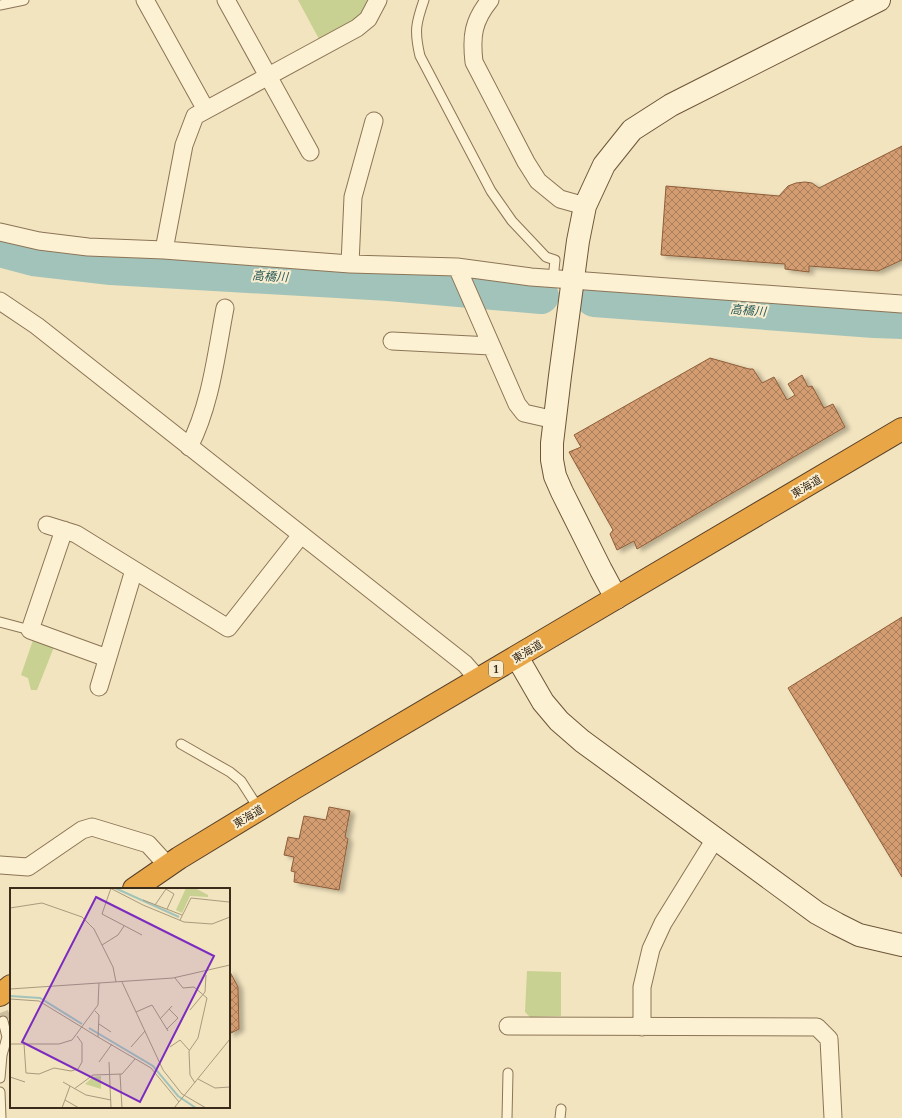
<svg xmlns="http://www.w3.org/2000/svg" width="902" height="1118" font-family="'Noto Serif','Noto Sans JP',serif">
	<style>
		.green { fill: #c8d192 }
		.lines { fill: none; stroke-linecap: round; stroke-linejoin: round }
		.river { stroke: #a2c3ba; stroke-width: 36 }
		.building { fill: url(#building-cross-hatch); stroke: #8d5d39; filter: url(#shadow) }
		.street-tunnel { stroke: #cdbf9e; stroke-width: 17; stroke-dasharray: 17 8; stroke-linecap: butt }
		.lane-casing { stroke: #8c7456; stroke-width: 11 }
		.street-casing { stroke: #8c7456; stroke-width: 19 }
		.secondary-casing { stroke: #6e5539; stroke-width: 24 }
		.highway-casing { stroke: #59412a; stroke-width: 24 }
		.lane { stroke: #fcf1d3; stroke-width: 9 }
		.street { stroke: #fcf1d3; stroke-width: 17 }
		.secondary { stroke: #fcf1d3; stroke-width: 22 }
		.highway { stroke: #e9a647; stroke-width: 22 }
		.labels { text-anchor: middle; dominant-baseline: central; stroke-width: 4; stroke-linejoin: round; paint-order: stroke }
		.shield { fill: #f8edcf; stroke: #736551; stroke-width: 1 }
		.shield-label { font-size: 10px; font-weight: bold; fill: #3a2b1b }
		.street-label { font-size: 11px; fill: #3a2b1b; stroke: #f8edcf }
		.water-label { font-size: 12px; font-style: italic; fill: #295b59; stroke: #f8edcf }
		.inset-river { fill: none; stroke: #a2c3ba; stroke-width: 2 }
		.inset-road { fill: none; stroke: #a89a7d; stroke-width: 1 }
		.view { fill: #7b2cbf; fill-opacity: 0.15; stroke: #7b2cbf; stroke-width: 2 }
		.inset-edge { fill: none; stroke: #3a2b1b; stroke-width: 2 }
	</style>
	<defs>
		<pattern id="building-cross-hatch" width="8" height="8" patternUnits="userSpaceOnUse"><rect width="8" height="8" fill="#d39c71"/><path d="M0 0l8 8M0 8l8-8" fill="none" stroke="#ac7f5c"/></pattern>
		<filter id="shadow"><feDropShadow dx="4.5" dy="2.5" stdDeviation="2" flood-color="#0004"/></filter>
	</defs>
	<rect width="100%" height="100%" fill="#f2e4bf"/>
	<path class="green" d="M298,0H367L363,11L354,20L319,39Z
		M33,640L54,647L37,690H31L28,678L21,675Z
		M527,971L561,972V1016L530,1017L525,1012Z"/>
	<g class="lines">
		<path class="river" d="M0,249L33,258L111,267L389,283L541,296
			M594,299L874,320L902,321"/>
	</g>
	<path class="building" d="M902,146V260L878,271L809,266V272L785,269V264L661,255L666,186L779,196L788,186L796,183L805,182L812,183L819,188Z
		M710,358L749,369H753L762,383L774,377L787,400L795,395L788,384L802,375L808,387L812,386L824,408L833,404L845,427L637,549L634,541L617,550L610,534L613,530L569,452L581,447L574,435Z
		M902,617V877L788,688Z
		M329,807L350,811L345,837L348,839L339,890L294,882L295,872L291,871L294,857L284,855L288,837L299,839L304,816L326,820Z
		M229,970L238,987L239,1029L229,1034Z"/>
	<g class="lines">
		<path class="street-tunnel" d="M0,1013L3,1021"/>
		<g class="lane-casing">
			<path id="lane" d="M424,0C416,23 414,31 420,56L491,191L512,221L546,257L555,260L553,279
				M0,5L24,0
				M0,622L30,630
				M181,744L230,772L241,781L259,809
				M0,1078L2,1055L7,1037L3,1021
				M0,1092L1,1118
				M507,1118L508,1073
				M560,1118L561,1109"/>
		</g>
		<g class="street-casing">
			<path id="street" d="M145,0L206,110
				M226,0L310,152
				M490,0C473,21 471,36 474,62L526,162L538,181L560,199L585,206
				M0,232L39,241L88,247L164,250L350,264L457,267L517,404L524,413L555,420
				M164,250L184,145L195,116L357,28L368,19L378,0
				M350,264L353,197L374,121
				M457,267L531,277L902,304
				M0,301L37,326L465,664L479,680
				M392,341L491,346
				M189,447C211,404 216,355 225,308
				M47,525L76,534L228,628L301,535
				M64,530L30,630L107,658
				M99,687L134,570
				M0,865L28,867L82,830L92,827L148,844L168,866
				M508,1026L817,1027L829,1039L833,1118
				M642,1027V987L651,949L663,923L715,839"/>
		</g>
		<g class="secondary-casing">
			<path id="secondary" d="M616,598L601,570L562,492L555,476L552,460V443L560,376L578,241L585,206L604,165L632,130L671,105L879,0
				M517,657L543,702L559,721L582,741L817,913L837,924L859,935L902,945"/>
		</g>
		<g class="highway-casing">
			<path id="highway" d="M134,889L179,858L294,788L902,429
				M0,995L11,986"/>
		</g>
		<use href="#lane" class="lane"/>
		<use href="#street" class="street"/>
		<use href="#secondary" class="secondary"/>
		<use href="#highway" class="highway"/>
	</g>
	<g class="labels">
		<rect class="shield" x="489" y="661" width="14" height="16" rx="3"/>
		<g class="shield-label">
			<text x="496" y="669">1</text>
		</g>
		<g class="street-label">
			<text transform="translate(806 486) rotate(-31)">東海道</text>
			<text transform="translate(527 651) rotate(-31)">東海道</text>
			<text transform="translate(248 816) rotate(-31)">東海道</text>
		</g>
		<g class="water-label">
			<text transform="translate(270 276) rotate(3)">高橋川</text>
			<text transform="translate(748 310) rotate(4)">高橋川</text>
		</g>
	</g>
	<g transform="translate(10 888)">
		<rect width="220" height="220" fill="#f2e4bf"/>
		<path d="M176,0H185L198,7V9L180,8L172,25L166,22ZM91,188V201L75,196L83,189Z" fill="#c8d192"/>
		<path class="inset-river" d="M105,0L169,29M0,108L30,110L72,136M79,140L143,178L168,208L186,220"/>
		<path class="inset-road" d="M100,0L133,17L174,34L202,36L220,29M101,0L92,26L132,47M133,12L172,27M145,17L156,1L164,6L157,21M0,20L32,15L72,29L84,41L103,79L106,94M170,32L181,10L219,14M92,57L108,47L114,38M165,90L173,100L184,99L197,110L188,150L179,163L180,187L185,195M112,94L153,182L172,206L196,220M0,101L163,90L220,77M0,111L29,113L88,149M180,122L195,104L196,87M85,123L89,127L88,149L141,180L169,214M126,124L142,117L158,143M150,131L162,118M89,136L101,144M157,141L168,130L159,121M0,156H49L62,152L88,117L89,95M14,156L16,185L29,186L44,180L61,183L68,181L72,174V155L67,148M121,159L135,143M160,159L170,152L179,162M89,174L102,156M99,174L101,220M110,186L112,220M0,189L15,194M188,191L205,200L220,199M53,194L76,207L101,212M64,201L83,187L112,186L125,171M55,212L69,220M52,220L60,198M164,220L220,151"/>
		<path class="view" d="M86,9L204,68L130,214L12,154Z"/>
		<rect width="220" height="220" class="inset-edge"/>
	</g>
</svg>
